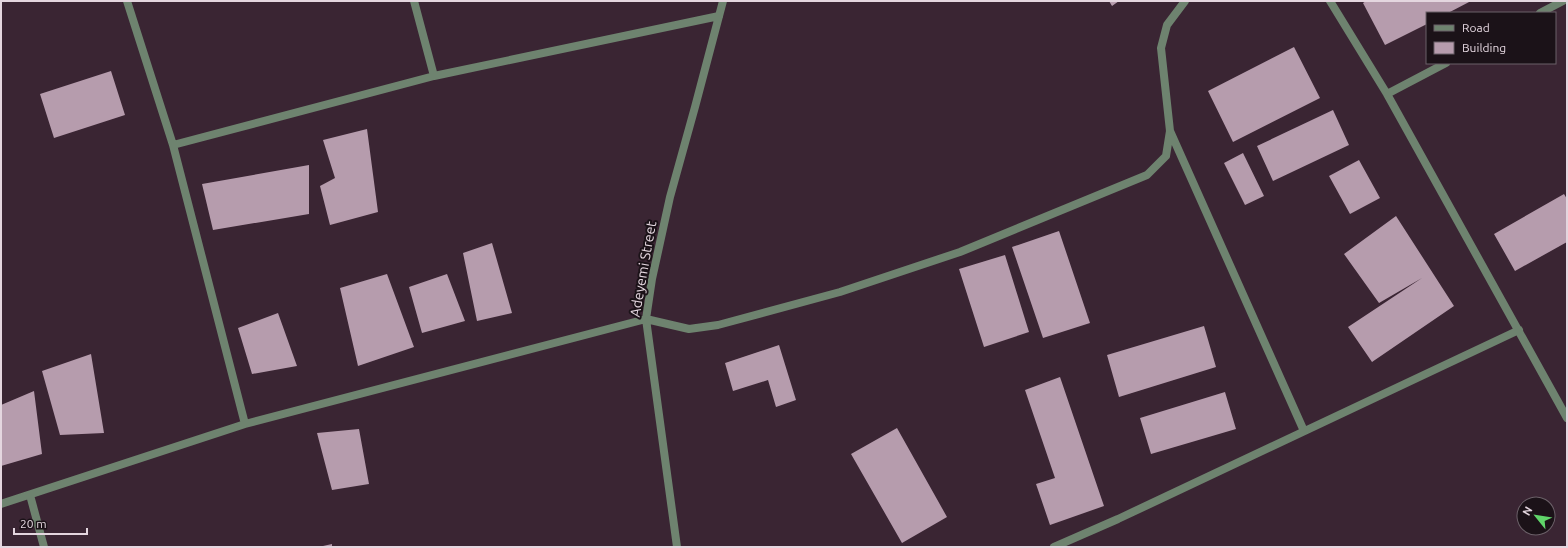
<svg xmlns="http://www.w3.org/2000/svg" width="1568" height="548" font-family="Ubuntu,sans-serif">
	<style>
		.building { fill: #b69cad }
		.lines { fill: none; stroke-linecap: round; stroke-linejoin: round }
		.street { stroke: #6e836f; stroke-width: 8 }
		.labels { text-anchor: middle; dominant-baseline: central; stroke-width: 4; stroke-linejoin: round; paint-order: stroke }
		.street-label { font-size: 14px; fill: #e4d6df; stroke: #1b1218 }
	</style>
	<rect width="100%" height="100%" fill="#3a2533"/>
	<path class="building" d="M1109,1H1119L1112,6Z
		M1366,1H1471L1448,13H1427V24L1385,45L1363,3Z
		M1294,47L1320,98L1233,142L1208,91Z
		M111,71L125,115L54,138L40,94Z
		M1333,110L1349,145L1273,181L1257,146Z
		M367,129L378,212L330,225L320,186L335,178L323,140Z
		M1243,153L1264,196L1245,205L1224,163Z
		M1359,160L1380,198L1350,214L1329,176Z
		M309,165V214L213,230L202,184Z
		M1564,194L1567,199V242L1515,271L1494,234Z
		M1396,216L1454,306L1372,362L1348,327L1422,278L1379,303L1344,254Z
		M1059,231L1090,323L1043,338L1012,247Z
		M492,243L512,313L477,321L463,253Z
		M1005,255L1029,332L984,347L959,269Z
		M387,274L414,347L358,366L340,288Z
		M447,274L465,321L422,333L409,287Z
		M278,313L297,366L252,374L238,328Z
		M1204,326L1216,367L1119,397L1107,355Z
		M779,345L796,400L776,407L768,380L733,391L725,363Z
		M91,354L104,433L60,435L42,371Z
		M1060,377L1104,506L1050,525L1036,484L1055,478L1025,390Z
		M34,391L42,454L1,466V405Z
		M1225,392L1236,429L1151,454L1140,418Z
		M897,428L947,517L902,543L851,454Z
		M359,429L369,484L332,490L317,433Z
		M332,544V547H323V546Z"/>
	<g class="lines">
		<path class="street" d="M127,1L173,145L245,424
			M414,1L434,76
			M1330,1L1387,94L1567,418
			M1540,13L1563,1
			M1387,94L1446,63
			M1170,131L1304,431
			M173,145L434,76L719,16
			M30,495L44,547
			M1,504L245,424L646,319L689,329L718,325L840,292L960,252L1147,175L1166,156L1170,131L1161,48L1167,25L1185,1
			M677,547L646,319L652,279L670,197L695,107L723,1
			M1054,547L1118,519L1519,330"/>
	</g>
	<g class="labels">
		<g class="street-label">
			<text transform="translate(643 269) rotate(-80)">Adeyemi Street</text>
		</g>
	</g>
	<rect width="1568" height="548" fill="none" stroke="#e4d6df" stroke-width="4"/>
	<rect x="1426" y="12" width="130" height="52" fill="#1b1218" stroke="#6b6068"/>
	<rect x="1434" y="25" width="20" height="6" fill="#6e836f" stroke="#6b6068"/>
	<text x="1462" y="32" font-size="12" fill="#e4d6df">Road</text>
	<rect x="1434" y="42" width="20" height="12" fill="#b69cad" stroke="#6b6068"/>
	<text x="1462" y="52" font-size="12" fill="#e4d6df">Building</text>
	<g transform="translate(1536 516) rotate(300)"><circle r="19" fill="#1b1218" stroke="#6b6068"/>
	<path d="M0-3L7 15L0 10L-7 15Z" fill="#60d56a"/>
	<text y="-6" font-size="11" font-weight="bold" text-anchor="middle" fill="#e4d6df">N</text>
	</g>
	<path d="M14 528v6h73v-6" fill="none" stroke="#e4d6df" stroke-width="2"/>
	<text x="20" y="528" font-size="12" fill="#e4d6df" stroke="#1b1218" stroke-width="3" paint-order="stroke">20 m</text>
</svg>
